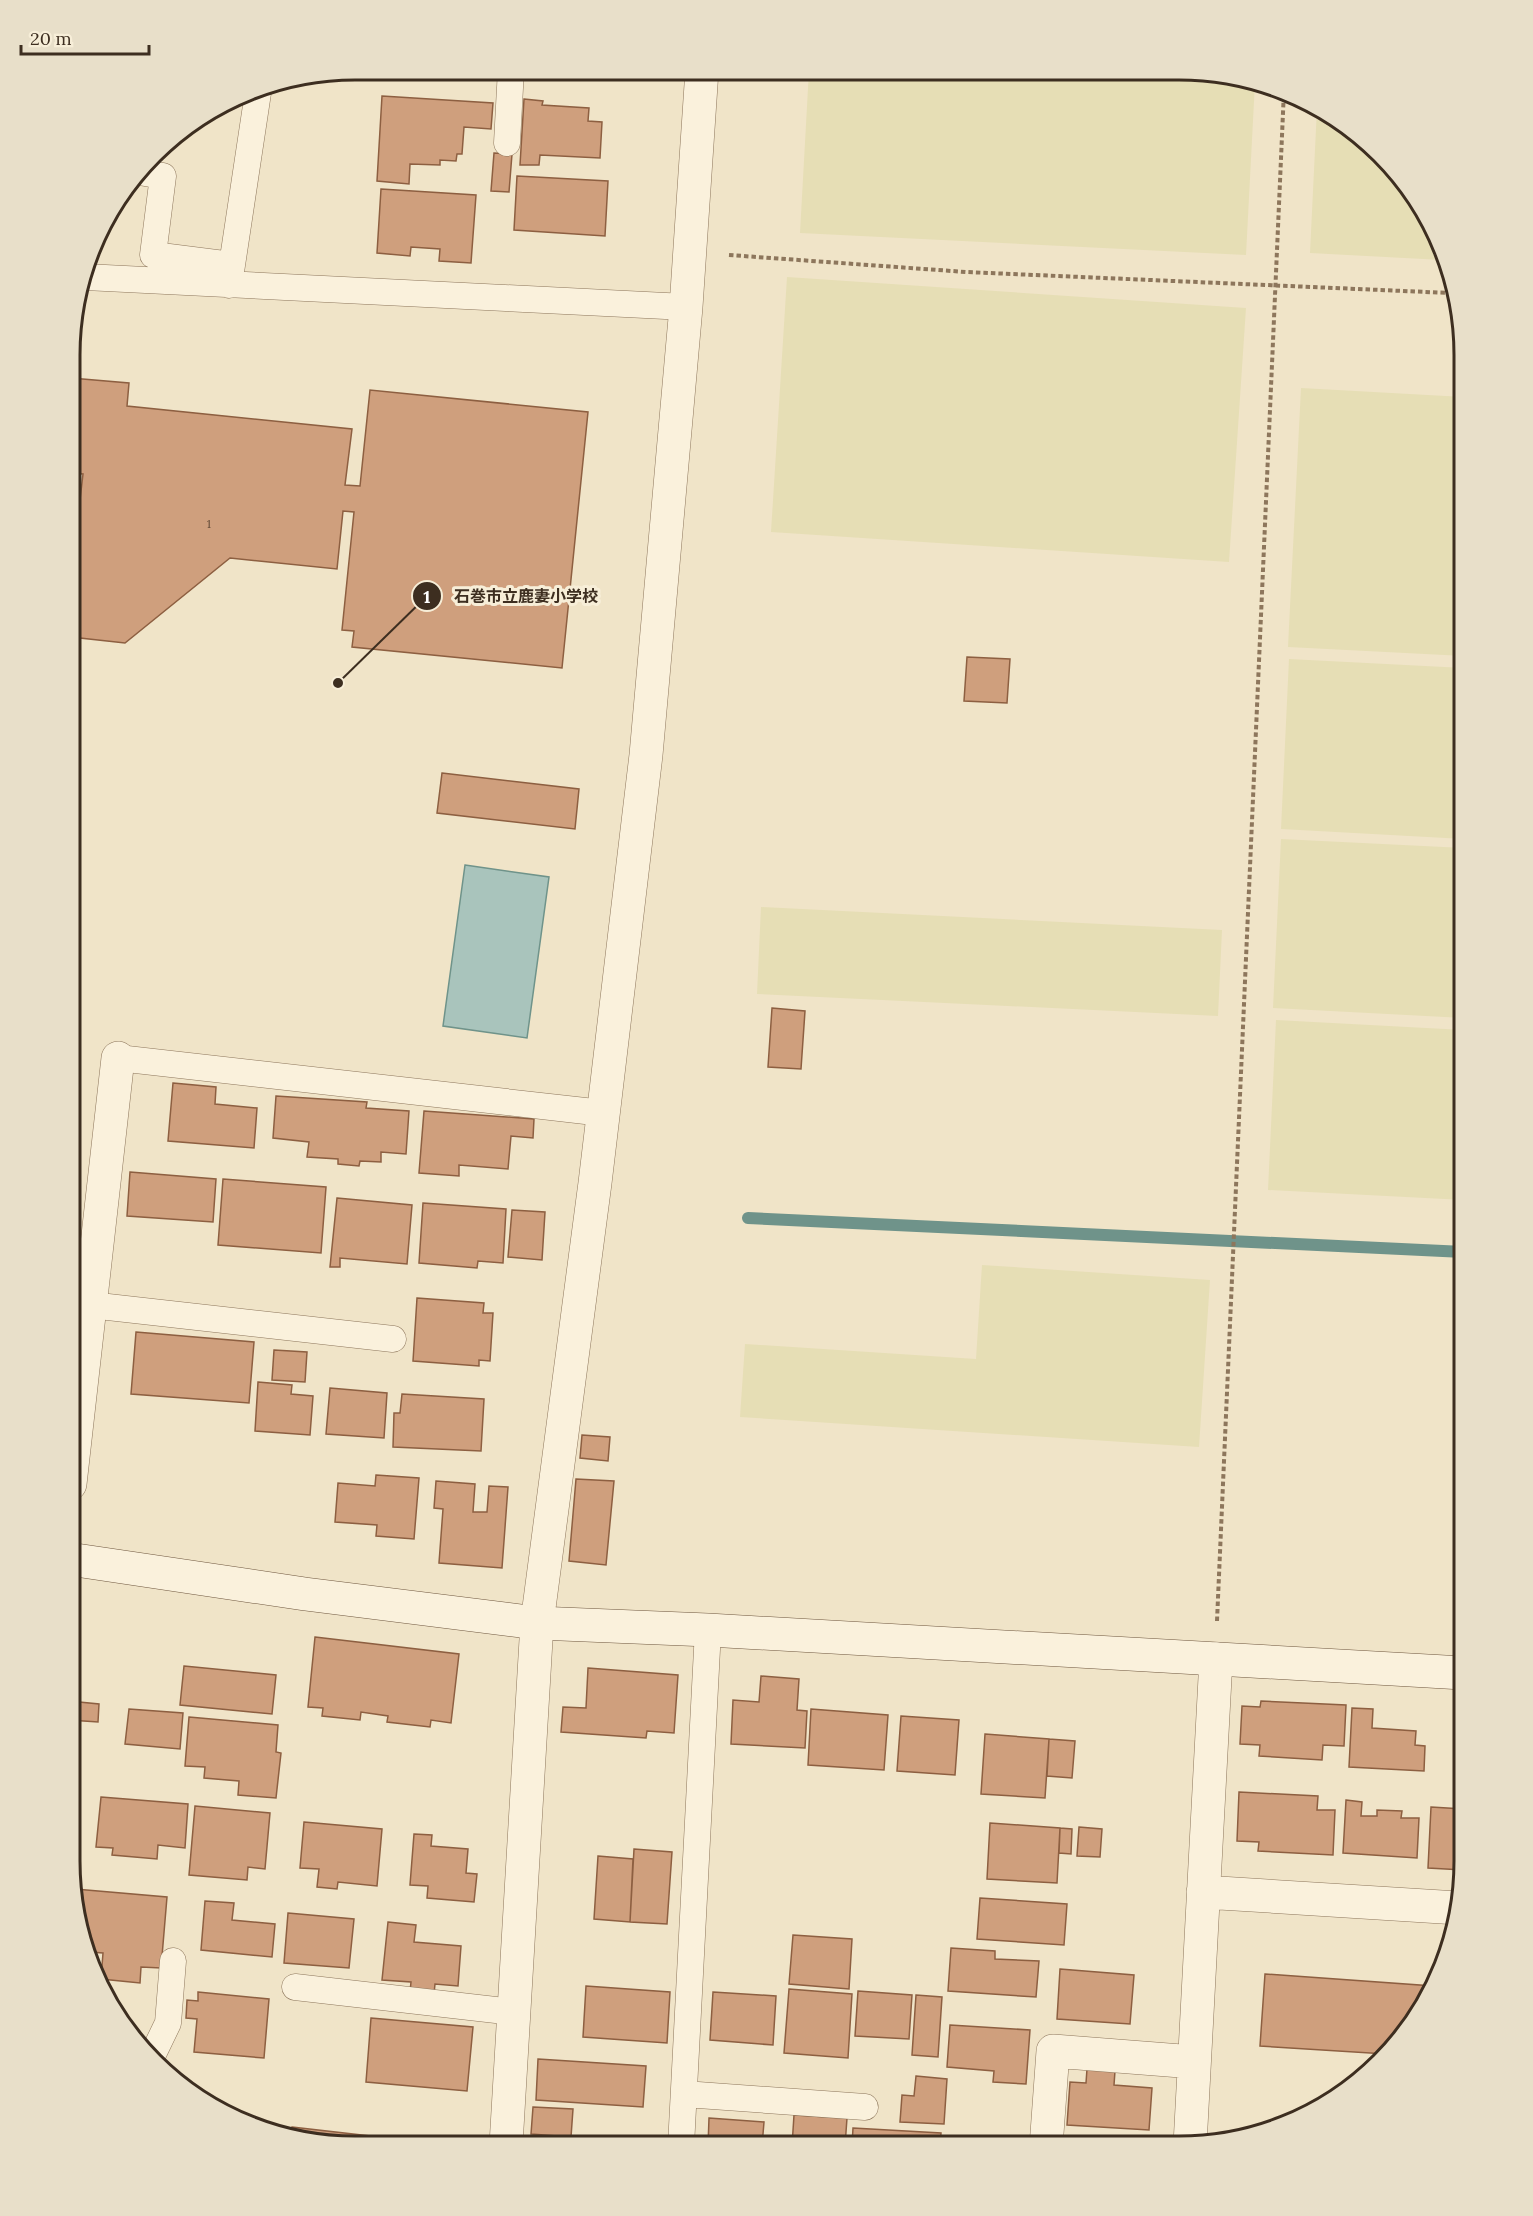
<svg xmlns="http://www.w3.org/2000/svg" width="1533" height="2216" font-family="Lora,'Noto Sans JP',serif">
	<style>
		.farmland { fill: #e6deb5 }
		.water { fill: #a9c4bc; stroke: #6f938a; stroke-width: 1.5 }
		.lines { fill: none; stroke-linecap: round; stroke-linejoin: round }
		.stream { stroke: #6f938a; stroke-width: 12 }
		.building { fill: #cf9f7d; stroke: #8d5f41; stroke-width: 1.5 }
		.lane-casing { stroke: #8d765c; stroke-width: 27 }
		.street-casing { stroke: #8d765c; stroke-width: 34 }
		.secondary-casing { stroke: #6f573f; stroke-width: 34 }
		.path { stroke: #8d765c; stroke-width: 4; stroke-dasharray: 4.5 3; stroke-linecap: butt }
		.lane { stroke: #faf1dc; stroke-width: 26 }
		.street { stroke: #faf1dc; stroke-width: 33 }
		.secondary { stroke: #faf1dc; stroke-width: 33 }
		.labels { text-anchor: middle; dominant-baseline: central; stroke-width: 6; stroke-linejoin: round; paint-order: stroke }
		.number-label { font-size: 12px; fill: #624a37 }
		.rim { fill: none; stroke: #3d2e20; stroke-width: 3 }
		.leader { fill: none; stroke: #3d2e20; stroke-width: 2 }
		.callout-dot { fill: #3d2e20; stroke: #f7eed8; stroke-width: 2 }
		.mark-label { font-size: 18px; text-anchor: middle; font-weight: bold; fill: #fff }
		.callout-label { font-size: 16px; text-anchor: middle; font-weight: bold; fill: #3d2e20; stroke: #f7eed8; stroke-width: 6; stroke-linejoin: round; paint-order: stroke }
	</style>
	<rect width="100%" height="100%" fill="#f0e4c8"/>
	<path class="farmland" d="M809,70L1216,71L1255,82L1246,255L800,233Z
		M1317,108L1352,128L1435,228L1442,260L1310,253Z
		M787,277L1246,308L1229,562L771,532Z
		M1301,388L1464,397V656L1288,647Z
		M1289,659L1464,668V839L1281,829Z
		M1281,839L1464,848V1018L1273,1008Z
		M761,907L1222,930L1218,1016L757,994Z
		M1276,1020L1464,1030V1200L1268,1190Z
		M982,1265L1210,1280L1199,1447L740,1417L745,1344L976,1359Z"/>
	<path class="water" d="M465,865L549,877L527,1038L443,1026Z"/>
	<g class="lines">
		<path class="stream" d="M748,1218L1464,1252"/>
	</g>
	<path class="building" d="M558,70H622L621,79L557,75Z
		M382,96L493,103L491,129L464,127L462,154H457L456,161L440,160V165L410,164L409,184L377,181Z
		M524,99L543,101L542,105L589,108L588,121L602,122L600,158L540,155L539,165H520Z
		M494,153L512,154L509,192L491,191Z
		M517,176L608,181L605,236L514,230Z
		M381,189L476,195L471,263L439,261L440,249L411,247L410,256L377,253Z
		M71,378L129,383L127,406L352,429L345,485L360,486L370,390L588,412L562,668L352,647L354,631L342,630L354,512L343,511L337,569L230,558L125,643L71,637V538L76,534L83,474L71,473Z
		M967,657L1010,659L1007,703L964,701Z
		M442,773L579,789L575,829L437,813Z
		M772,1008L805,1011L801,1069L768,1067Z
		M173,1083L216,1087L215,1104L257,1108L254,1148L168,1141Z
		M276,1096L367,1102L366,1108L409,1111L406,1154L381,1152V1162L360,1161L359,1166L338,1164V1159L307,1157L309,1142L273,1138Z
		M424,1111L534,1119L533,1138L511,1136L508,1169L459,1165V1176L419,1173Z
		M130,1172L216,1179L213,1222L127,1216Z
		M223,1179L326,1187L321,1253L218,1245Z
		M337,1198L412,1205L407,1264L340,1258V1267H330Z
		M423,1203L506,1209L503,1263L478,1261L477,1268L419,1263Z
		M512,1210L545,1212L542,1260L508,1257Z
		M417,1298L484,1303L483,1313H493L490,1361L479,1360V1366L413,1361Z
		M136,1332L254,1342L249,1403L131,1394Z
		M274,1350L307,1352L305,1382L272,1380Z
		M258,1382L292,1385L291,1394L313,1396L310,1435L255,1431Z
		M330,1388L387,1393L384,1438L326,1434Z
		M402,1394L484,1399L481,1451L393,1447L394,1413H400Z
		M582,1435L610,1437L608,1461L580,1458Z
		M376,1475L419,1478L414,1539L376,1536L377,1525L335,1522L338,1483L375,1486Z
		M576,1479L614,1481L606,1565L569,1561Z
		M436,1481L475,1484L473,1512H487L489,1486L508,1487L502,1568L439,1563L443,1509L434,1508Z
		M315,1637L459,1654L451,1723L431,1720L430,1727L387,1722L388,1716L361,1712L360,1720L322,1716L323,1708L308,1707Z
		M184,1666L276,1675L272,1714L180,1705Z
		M588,1668L678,1675L674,1733L647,1731L646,1738L561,1732L563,1707L586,1708Z
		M761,1676L799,1679L797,1710L807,1711L805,1748L731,1744L733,1700L759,1702Z
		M69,1701L99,1704L98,1722L69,1720Z
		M1261,1701L1346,1705L1344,1746L1323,1745L1322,1760L1259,1756L1260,1745L1240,1744L1242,1706L1260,1707Z
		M1352,1708L1373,1709L1372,1728L1416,1731L1415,1745L1425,1746L1424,1771L1349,1767Z
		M129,1709L183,1713L180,1749L125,1744Z
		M811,1709L888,1715L884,1770L808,1765Z
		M1458,1713H1463V1768L1455,1767Z
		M901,1716L959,1720L955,1775L897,1771Z
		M189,1717L278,1725L276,1752L281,1753L276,1798L238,1795L239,1781L204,1778L205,1767L185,1766Z
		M985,1734L1049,1739L1045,1798L981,1794Z
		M1049,1739L1075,1741L1072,1778L1047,1776Z
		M1239,1792L1318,1796L1317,1810H1335L1333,1855L1258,1851L1259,1842L1237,1841Z
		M101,1797L188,1804L185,1848L158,1845L157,1859L112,1855L113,1848L96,1847Z
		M1346,1800L1362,1802L1361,1816H1377V1810L1402,1811L1401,1818H1419L1417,1858L1343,1853Z
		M195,1806L270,1813L265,1869L248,1867L247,1880L189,1875Z
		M1431,1807L1463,1809V1870L1428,1868Z
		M304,1822L382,1829L377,1886L338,1882L337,1889L317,1887L319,1869L300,1868Z
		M990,1823L1060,1828L1057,1883L987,1879Z
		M1079,1827L1102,1829L1100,1857L1077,1856Z
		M1060,1828L1072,1829L1071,1854L1059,1853Z
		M414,1834L432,1835L431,1846L468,1849L466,1873L477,1874L474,1902L427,1898L428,1886L410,1885Z
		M634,1849L672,1852L667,1924L630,1922Z
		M598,1856L633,1859L630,1922L594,1919Z
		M75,1889L167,1897L161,1968L141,1967L140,1983L101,1979L103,1953L90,1952Z
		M980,1898L1067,1904L1064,1945L977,1939Z
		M205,1901L234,1903L232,1920L275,1924L272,1957L201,1950Z
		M288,1913L354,1919L349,1968L284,1963Z
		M388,1922L416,1925L414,1942L461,1946L458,1986L435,1984L434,1994L410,1992L411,1982L382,1980Z
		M793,1935L852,1939L849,1989L789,1984Z
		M951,1948L995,1951V1959L1039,1961L1036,1997L948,1991Z
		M1060,1969L1134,1975L1130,2024L1057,2019Z
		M1265,1974L1433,1986L1416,2020L1386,2054L1260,2046Z
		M586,1986L670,1992L667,2043L583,2037Z
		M789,1989L852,1994L848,2058L784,2053Z
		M858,1991L912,1995L909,2039L855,2036Z
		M198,1992L269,1999L264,2058L194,2052L197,2019L186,2018L187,2000L198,2001Z
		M713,1992L776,1996L773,2045L710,2040Z
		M916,1995L942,1997L938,2057L912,2055Z
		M371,2018L473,2027L467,2091L366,2082Z
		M950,2025L1030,2030L1026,2084L993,2082L994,2071L947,2067Z
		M538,2059L646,2066L643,2107L536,2100Z
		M1087,2069L1115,2071L1114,2085L1152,2088L1149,2130L1067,2125L1070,2082L1086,2083Z
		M916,2076L947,2079L944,2124L900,2122L902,2095L914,2096Z
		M192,2094L255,2119L252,2127L245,2125Z
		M533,2107L573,2109L571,2137L531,2134Z
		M794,2115L847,2118L845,2146H792Z
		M709,2118L764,2122L762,2146H708Z
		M292,2127L370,2136V2145H317L291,2138Z
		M853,2128L941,2133L940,2146H852Z
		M385,2140L426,2145H385Z"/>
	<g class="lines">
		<g class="lane-casing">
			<path id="lane" d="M507,143L511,69
				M139,172L163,176L153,255L232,265
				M85,277L686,307
				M229,285L259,86
				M118,1058L603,1113
				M90,1305L393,1339
				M295,1987L514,2012
				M153,2054L168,2023L173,1961
				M684,2094L865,2107
				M681,2146L708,1630"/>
		</g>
		<g class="street-casing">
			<path id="street" d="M70,1484L118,1058
				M1203,1892L1458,1908
				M506,2145L537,1623L595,1183L646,755L686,307L702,70
				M1190,2145L1216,1659
				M1046,2147L1053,2051L1194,2062"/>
		</g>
		<g class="secondary-casing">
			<path id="secondary" d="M69,1559L305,1594L537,1623L708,1630L1463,1673"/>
		</g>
		<path class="path" d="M729,255L966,272L1450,293
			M1217,1621L1284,90"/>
		<use href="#lane" class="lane"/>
		<use href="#street" class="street"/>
		<use href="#secondary" class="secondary"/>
	</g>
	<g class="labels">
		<g class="number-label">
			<text x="209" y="523">1</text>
		</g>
	</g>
	<path d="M0 0H1533V2216H0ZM355 80H1179A275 275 0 0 1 1454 355V1861A275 275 0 0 1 1179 2136H355A275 275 0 0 1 80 1861V355A275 275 0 0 1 355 80Z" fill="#e8dfc9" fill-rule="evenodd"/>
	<path class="rim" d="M355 80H1179A275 275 0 0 1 1454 355V1861A275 275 0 0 1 1179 2136H355A275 275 0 0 1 80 1861V355A275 275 0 0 1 355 80Z"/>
	<path class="leader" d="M338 683L427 596"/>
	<g class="callout-dot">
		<circle cx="338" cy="683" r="6"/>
		<circle cx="427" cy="596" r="15"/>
	</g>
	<g class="mark-label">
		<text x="427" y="603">1</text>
	</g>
	<g class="callout-label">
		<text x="526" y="602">石巻市立鹿妻小学校</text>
	</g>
	<path d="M21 45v9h128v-9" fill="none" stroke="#3d2e20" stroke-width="3"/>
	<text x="30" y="45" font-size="18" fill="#3d2e20" stroke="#f7eed8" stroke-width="4.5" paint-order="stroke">20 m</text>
</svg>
